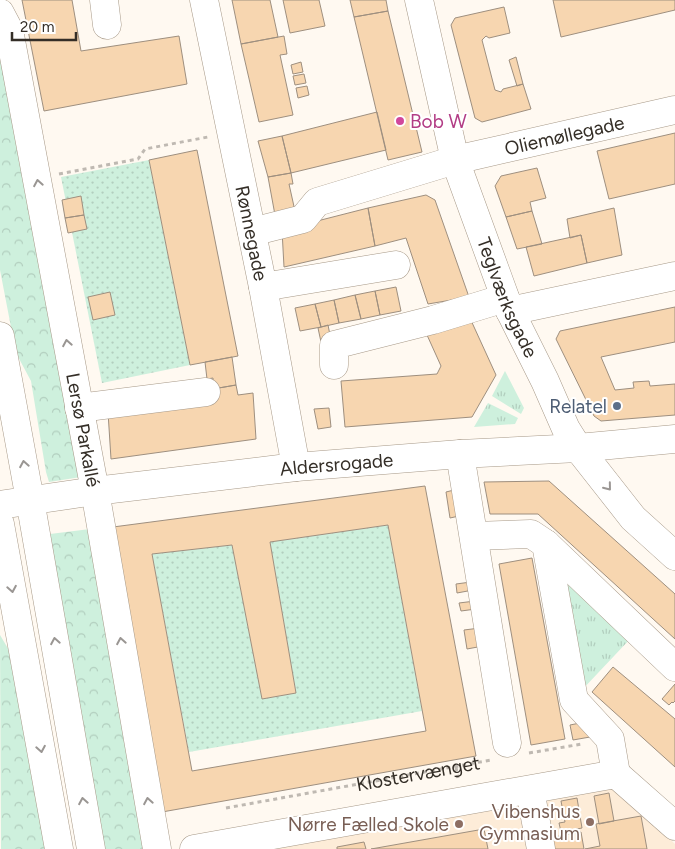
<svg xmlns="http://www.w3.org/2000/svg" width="675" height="849" font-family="Figtree,sans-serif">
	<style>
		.built { fill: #fdecd8 }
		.grass { fill: url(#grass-tufts) }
		.park { fill: url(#park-crowns) }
		.garden { fill: url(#garden-dots) }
		.building { fill: #f7d6b0; stroke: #9e8f7f; fill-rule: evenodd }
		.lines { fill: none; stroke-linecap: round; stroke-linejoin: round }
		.minor-casing { stroke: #a79988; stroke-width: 29 }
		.path { stroke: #bfb9b2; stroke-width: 3; stroke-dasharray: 4 4; stroke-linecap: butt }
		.minor { stroke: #fff; stroke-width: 28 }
		.oneway { stroke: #9a9693 }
		.hotel-dot { fill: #d1479c; stroke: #fff; stroke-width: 2 }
		.service-dot { fill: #5c6f8a; stroke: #fff; stroke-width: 2 }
		.education-dot { fill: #8d6e63; stroke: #fff; stroke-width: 2 }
		.labels { text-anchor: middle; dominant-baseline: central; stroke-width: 4; stroke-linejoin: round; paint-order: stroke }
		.hotel-label { font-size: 19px; fill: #b23c85; stroke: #fff; text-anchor: start }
		.street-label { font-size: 19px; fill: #342e27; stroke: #fff }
		.service-label { font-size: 19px; fill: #4e5e75; stroke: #fff; text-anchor: end }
		.education-label { font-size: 19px; fill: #785e54; stroke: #fff; text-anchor: end }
	</style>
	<defs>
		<pattern id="grass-tufts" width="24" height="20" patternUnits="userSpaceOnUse" patternTransform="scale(1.25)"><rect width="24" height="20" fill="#cef0dd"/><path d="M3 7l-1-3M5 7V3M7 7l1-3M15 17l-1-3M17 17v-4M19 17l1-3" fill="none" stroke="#b2cebe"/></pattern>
		<pattern id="park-crowns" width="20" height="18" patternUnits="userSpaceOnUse" patternTransform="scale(1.25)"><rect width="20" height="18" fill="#cef0dd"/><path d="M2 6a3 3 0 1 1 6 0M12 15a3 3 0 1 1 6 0" fill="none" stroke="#b2cebe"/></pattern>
		<pattern id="garden-dots" width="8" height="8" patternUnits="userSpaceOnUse" patternTransform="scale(1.25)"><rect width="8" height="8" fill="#cef0dd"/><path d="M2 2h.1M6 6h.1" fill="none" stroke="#b2cebe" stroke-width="1.8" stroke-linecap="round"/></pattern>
	</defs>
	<rect width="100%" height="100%" fill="#fff9f1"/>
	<path class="built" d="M614,786L675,844V849H256Z"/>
	<path class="grass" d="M505,371L524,408L521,414L492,396Z
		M488,403L518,418L515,424L474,427Z
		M559,567L631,638L581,691Z"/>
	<path class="park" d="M0,36L81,477L49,482L46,472L31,381L16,353L0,270Z
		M90,529L148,849H101L47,541L50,534Z
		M0,635L16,662L50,849H1Z"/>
	<path class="garden" d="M149,160L190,365L102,383L61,177Z
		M388,525L422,711L189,752L152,554L232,545L262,699L296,693L270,542Z"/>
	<path class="building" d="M22,0H72L81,51L179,36L187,84L44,111Z
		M232,0H270L278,37L241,44Z
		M283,0H319L325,26L290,33Z
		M350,0H386L388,11L354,17Z
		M553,0H675V10L561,37Z
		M504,7L510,33L489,38L486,36L482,40L495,90L501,92L503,89L523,84L531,109L482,122L475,118L451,25L455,18Z
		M388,11L422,152L388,160L354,17Z
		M284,36L287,54L280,55L293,115L259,122L241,44Z
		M516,57L523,84L517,86L509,60Z
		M301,62L303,72L293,74L291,65Z
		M304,74L306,83L295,85L293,76Z
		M307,86L309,95L298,98L296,88Z
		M377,112L386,150L291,173L282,136Z
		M675,133V184L609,199L597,151Z
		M282,136L291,173L268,177L258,141Z
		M197,150L238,356L190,365L149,160Z
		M537,168L546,198L530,202L532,211L506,217L495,186L501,176Z
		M291,173L293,184H289L295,211L275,215L268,177Z
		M426,195L435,200L469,297L428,304L406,238L375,246L368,208Z
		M81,196L84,215L65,218L62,200Z
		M368,208L375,246L284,267L282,230Z
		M614,208L622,255L587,263L581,235L570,238L567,219Z
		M532,211L542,244L517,249L506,217Z
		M84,215L87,229L68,233L65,218Z
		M581,235L587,263L534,276L526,247Z
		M396,287L401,311L380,315L375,291Z
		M375,291L380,315L361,319L355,295Z
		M110,292L115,315L93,320L88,297Z
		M355,295L361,319L339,323L334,300Z
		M334,300L339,323L321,327L315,304Z
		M315,304L321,327L300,331L295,308Z
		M675,307V342L601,357L615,390L634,388L633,382L649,381L650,386L675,384V415L601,421L594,416L556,339L560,331Z
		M469,316L496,375L472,417L345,427L341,381L437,374L441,366L427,335Z
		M328,325L331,340L321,342L318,328Z
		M232,357L236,385L213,389V378L207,379L205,362Z
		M236,385L238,395L253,393L256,439L111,459L108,412L213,389Z
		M329,408L331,427L318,429L314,409Z
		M549,481L675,594V639L538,514H490L484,482Z
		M425,486L476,756L162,812L113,527ZM388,525L426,731L192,771L152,554L232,545L262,699L296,693L270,542Z
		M454,490L459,516L450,518L446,492Z
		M532,558L565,739L531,745L499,564Z
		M471,582L473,590L457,593L456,584Z
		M475,601L476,609L461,611L459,603Z
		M480,628L483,646L467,649L464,630Z
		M613,667L675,719V767L592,692Z
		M675,684V701L673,703L672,702L669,705L662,699Z
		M585,722L590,737L573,740L570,725Z
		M609,793L614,821L599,824L594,796Z
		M577,798L582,828L561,832L559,823L565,822L561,801Z
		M641,816L647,849H585L600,846L596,824Z
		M484,829L488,849H371Z
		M581,832L584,849H546L544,839Z
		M364,842L366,849H337V847Z"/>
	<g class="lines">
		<g class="minor-casing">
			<g id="minor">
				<path d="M104,0L107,25"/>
				<path id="s2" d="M204,0L263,287L296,467"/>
				<path id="s3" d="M419,0L455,160L510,311L545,381L566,429L578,448L633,518L675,556"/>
				<path id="s4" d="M0,13L9,30L95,491L157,849"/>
				<path id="s5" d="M252,232L303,219L317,202L455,160L675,110"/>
				<path d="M263,287L396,265"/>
				<path d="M510,311L675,276"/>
				<path d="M0,336L30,500L91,849"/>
				<path d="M334,365V345L433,320L505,298"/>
				<path d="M79,408L206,392"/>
				<path d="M460,454L507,743"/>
				<path id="s6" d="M0,505L95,491L296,467L460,454L578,448L675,439"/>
				<path d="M0,524L59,849"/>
				<path d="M474,536L531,534L546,544L574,700L610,739L616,774"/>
				<path d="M546,544L675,667"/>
				<path d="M530,790L541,849"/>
				<path d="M194,849L616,774L675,826"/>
			</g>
		</g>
		<g class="path">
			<path d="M59,174L138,159L145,149L208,137"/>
			<path d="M529,753L582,744"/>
			<path d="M456,767L458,778"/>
			<path id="s1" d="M226,808L491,760"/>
		</g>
		<use href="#minor" class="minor"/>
	</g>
	<defs><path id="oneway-chevron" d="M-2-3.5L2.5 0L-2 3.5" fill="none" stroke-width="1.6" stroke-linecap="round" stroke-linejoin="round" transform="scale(1.25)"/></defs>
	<g class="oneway">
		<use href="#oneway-chevron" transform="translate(38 183) rotate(-100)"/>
		<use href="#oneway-chevron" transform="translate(67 343) rotate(-100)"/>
		<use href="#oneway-chevron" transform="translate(24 464) rotate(-100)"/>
		<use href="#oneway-chevron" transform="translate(608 487) rotate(51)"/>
		<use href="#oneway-chevron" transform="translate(12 589) rotate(80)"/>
		<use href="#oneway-chevron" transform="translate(55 641) rotate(-100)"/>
		<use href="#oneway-chevron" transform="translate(121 641) rotate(-100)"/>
		<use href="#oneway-chevron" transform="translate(41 749) rotate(80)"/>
		<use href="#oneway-chevron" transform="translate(83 801) rotate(-100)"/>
		<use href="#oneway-chevron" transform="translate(148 801) rotate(-100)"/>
	</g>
	<circle class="hotel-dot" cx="400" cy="121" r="5"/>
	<circle class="service-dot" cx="617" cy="406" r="5"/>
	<g class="education-dot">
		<circle cx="590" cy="822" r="5"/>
		<circle cx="459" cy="824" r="5"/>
	</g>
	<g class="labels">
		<g class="hotel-label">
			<text x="410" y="121">Bob W</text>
		</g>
		<g class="street-label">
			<text stroke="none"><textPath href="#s5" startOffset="331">Oliemøllegade</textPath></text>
			<text stroke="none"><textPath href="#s2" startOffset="238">Rønnegade</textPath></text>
			<text stroke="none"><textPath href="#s3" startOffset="311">Teglværksgade</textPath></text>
			<text stroke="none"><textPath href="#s4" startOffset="426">Lersø Parkallé</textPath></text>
			<text stroke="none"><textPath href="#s6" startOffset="339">Aldersrogade</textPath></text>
			<text stroke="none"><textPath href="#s1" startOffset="195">Klostervænget</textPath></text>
		</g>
		<g class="service-label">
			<text x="607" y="406">Relatel</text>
		</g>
		<g class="education-label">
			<text x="580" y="811">Vibenshus<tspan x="580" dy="22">Gymnasium</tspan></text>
			<text x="449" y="824">Nørre Fælled Skole</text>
		</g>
	</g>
	<path d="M12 32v8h64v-8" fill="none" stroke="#342e27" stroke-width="2.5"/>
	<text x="20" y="32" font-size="15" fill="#342e27" stroke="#ffffff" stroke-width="4" paint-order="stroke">20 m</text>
</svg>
